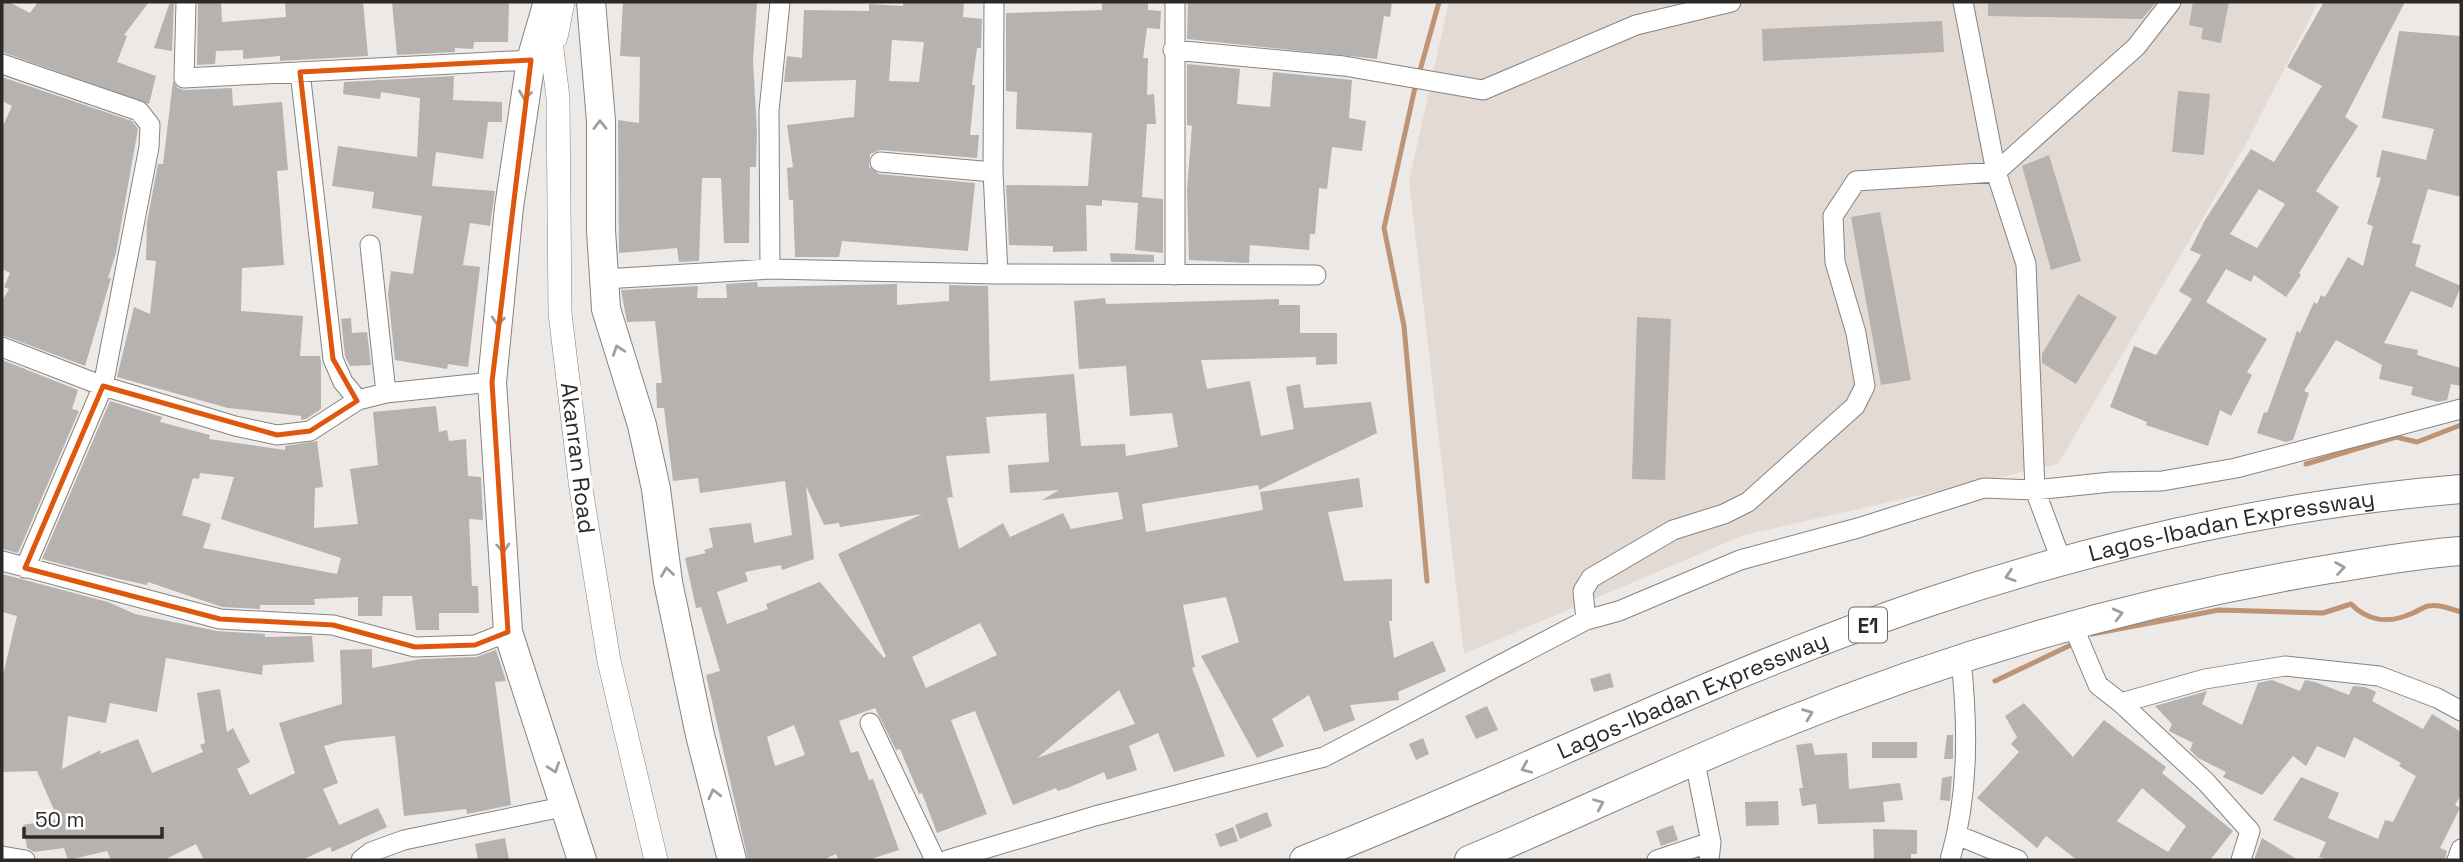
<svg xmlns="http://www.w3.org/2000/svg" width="2463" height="862" font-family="'Space Grotesk',sans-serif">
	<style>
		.built { fill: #e4dad4 }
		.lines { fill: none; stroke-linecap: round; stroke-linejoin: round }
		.stream { stroke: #be9474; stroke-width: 5 }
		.building { fill: #b5b2b0; fill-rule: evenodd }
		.minor-casing { stroke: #868381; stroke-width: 21 }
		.major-casing { stroke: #868381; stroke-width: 24 }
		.highway-casing { stroke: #868381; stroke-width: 30 }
		.minor { stroke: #fff; stroke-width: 19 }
		.major { stroke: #fff; stroke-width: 23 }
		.highway { stroke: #fff; stroke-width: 28 }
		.oneway { stroke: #a09f9f }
		.marked { fill: none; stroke: #df570d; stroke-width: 5; stroke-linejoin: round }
		.labels { text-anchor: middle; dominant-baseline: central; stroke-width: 7; stroke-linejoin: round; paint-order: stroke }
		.shield { fill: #fff; stroke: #6b6a69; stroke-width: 2 }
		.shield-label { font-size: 21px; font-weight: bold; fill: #2c2a29 }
		.street-label { font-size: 23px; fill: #2c2a29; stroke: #fff }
	</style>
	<rect width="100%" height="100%" fill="#ede9e7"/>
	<path class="built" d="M1449,2H2318L2246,144L2058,464L1744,535L1464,654L1409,181Z"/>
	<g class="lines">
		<path class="stream" d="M1419,74L1439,2
			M1416,83L1384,228L1404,326L1427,581
			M2306,464L2396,437L2417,442L2461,425
			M2092,634L2219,610L2323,613L2351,604C2369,622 2389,624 2413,613C2418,611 2423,607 2428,606C2440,604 2450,609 2461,612
			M1995,681L2077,642"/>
	</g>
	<path class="building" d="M2,2H9L30,13L38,2H149L124,35L127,36L117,62L156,76L149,104L2,52Z
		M170,2H174L172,51L154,48Z
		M198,2H221L222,22L286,17L285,2H363L368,56L280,61V56L243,59V50L216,51L215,64L197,65Z
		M392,2H509L508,42H474L473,49L455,48V52L397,55Z
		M623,2L757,3L753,61L757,132L756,167H750L749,243H724L721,178H702L699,261L679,262L677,248L619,253L618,120L639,123L640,57L620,56Z
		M903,2H964L963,17L982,19L981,48H977L972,85H975L970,135H979L977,158L880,150L870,154L869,167L879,174L975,183L968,251L842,241L839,257H795L793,200H789L787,168L793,167L787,125L854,117L856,80L784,82L787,56L802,58L804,10L869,11V4L903,6ZM892,40L924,42L919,82L889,81Z
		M1102,2H1148V10L1161,11L1160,29L1147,28L1143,58H1148L1147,95L1154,94L1156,124H1147L1142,197L1163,199V253L1135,250L1138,203L1102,200V206L1086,205L1087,251L1053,252V246L1009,245L1006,185L1088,186L1092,133L1016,129L1017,92L1006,91V13L1102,10Z
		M1188,2H1392L1390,17L1384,16L1377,59L1187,39Z
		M1988,2H2156L2142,19L1988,16Z
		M2193,2H2229L2221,43L2201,39L2203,28L2189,25Z
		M2324,2H2405L2345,117L2358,126L2316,191L2339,207L2299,273L2301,275L2286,297L2254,275L2251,282L2226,269L2206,302L2267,339L2247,372L2252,375L2231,416L2220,410L2208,446L2146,425L2147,422L2110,407L2134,346L2156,355L2192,299L2179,291L2201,255L2190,250L2205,220L2251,149L2274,162L2322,86L2287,67ZM2259,189L2285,204L2257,248L2230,234Z
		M1942,21L1944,52L1763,61L1762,29Z
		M2399,31L2461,36V197L2428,189L2412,243L2421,245L2415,266L2461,286L2452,308L2411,291L2384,343L2418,350L2417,355L2461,368V386L2451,384L2447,400L2438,402L2411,395L2413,387L2379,379L2382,365L2336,340L2304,391L2309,393L2293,440L2286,442L2257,433L2264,412L2267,413L2297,331L2300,333L2314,302L2317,304L2321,295L2325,297L2348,257L2363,266L2373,226L2367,224L2381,178L2376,177L2382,150L2426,160L2434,129L2382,118Z
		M1187,64L1240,69L1237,104L1270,107L1273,72L1352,80L1349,118L1366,121L1362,151L1332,147L1327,189L1319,188L1315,234H1310L1309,250L1250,245L1249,263L1189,260L1187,190L1192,126L1187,125Z
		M454,76L453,100L502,102V122H488L483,159L436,152L432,186L495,191L490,226L470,223L463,265L480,267L468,367L448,364L447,369L395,360L388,294L391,271L413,274L422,216L372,208L374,192L332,186L338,146L417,157L420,98L381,92L380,99L343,94L344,82Z
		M2,77L132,121L138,129L116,253L108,278H111L85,366L2,335V301L9,289L4,287L10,273L2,269V128L12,106L2,101Z
		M173,81L178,88L184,90L232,88L233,106L282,102L288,170L277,171L284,265L242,268L241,311L303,316L300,356H320L321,363V409L306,419L301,420V416L228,408L117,377L134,307L150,314L156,261L146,260L147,222L158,164H163Z
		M2178,91L2210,94L2204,155L2172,152Z
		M2049,155L2081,261L2051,270L2022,166Z
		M1880,212L1911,380L1881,385L1851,217Z
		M1110,253L1154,255V262H1111Z
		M757,282L758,287L897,284V305L949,301V285L988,286L990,381L1074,374L1081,446L1125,444L1126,456L1178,447L1172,413L1130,416L1126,366L1079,369L1074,301L1105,298L1106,304L1279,299V305H1300V333H1337V364L1316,365V357L1201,360L1207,389L1250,381L1261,436L1294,429L1286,387L1300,384L1304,408L1371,402L1377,433L1259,490L1258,485L1142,504L1146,532L1263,510L1260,492L1359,478L1363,507L1328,512L1344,581L1392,579V621H1389L1394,658L1433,641L1446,671L1398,692L1399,700L1350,705L1355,720L1324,732L1309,695L1272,719L1284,746L1257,758L1201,656L1239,642L1226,597L1183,605L1195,667L1192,668L1225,756L1174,772L1158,733L1129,746L1137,770L1107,780L1104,772L1070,787L1058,791L1056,788L1013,805L975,711L951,720L987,814L937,833L922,793L919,794L900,749L896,750L875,708L839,721L851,753L858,751L869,780L873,779L899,850L868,860H838L836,854L823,860H748L706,675L720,671L701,607L696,608L685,558L706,553L704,550L713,547L709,528L751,523L754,543L792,535L785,481L700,493L698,478L673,481L664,408H657L656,383H662L655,321L627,322L621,290L698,286L697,298H727L726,284ZM1046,413L1049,462L1008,465L1010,493L1059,490L1042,500L1118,492L1123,519L1071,529L1063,513L1010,537L1003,523L959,549L947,498L953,497L946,456L990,453L986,417ZM806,486L824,525L839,523L840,527L922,514L838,554L886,656L884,658L820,582L766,604L768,609L727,624L717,592L748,581L745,572L781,565L782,570L814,559ZM980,623L997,655L926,688L912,657ZM1119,690L1135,724L1037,758ZM794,725L805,755L775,766L767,737Z
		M2078,294L2117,317L2076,384L2042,363V354Z
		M1637,317L1671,319L1665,480L1632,479Z
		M351,318L352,333L367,332L371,365L350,366L345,356L341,319Z
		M2,360L78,390L72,409L79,411L18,553L2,549Z
		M110,401L162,417L160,422L210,435L209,439L285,450V446L317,441L323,487L315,488L314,528L358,524L350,469L378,465L373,412L436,406L439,432L447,430L449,441L466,439L468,476L481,477L483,520L469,519L472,586H478L479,613H439V630H416L412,596H383L382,616H358V597L314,599L315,605H260V609L222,607L148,582L147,585L115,578L42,559ZM200,473L234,477L221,519L341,558L337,574L203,548L211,524L182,515L193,478L199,479Z
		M2,574L108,602L135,614L217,631L265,634V637L312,636L314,662L263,665L262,675L166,658L157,712L110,703L106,723L68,716L62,769L101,750L100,754L138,739L152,773L203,752L200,745L205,743L197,693L220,689L227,732L233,728L250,762L237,769L250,795L295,773L279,723L342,704L340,650L372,649V668L421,659L476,657L496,650L506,681L495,682L511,805L467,814L466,809L404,816L395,736L341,741L324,746L338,783L323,789L339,825L378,808L387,827L332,852L330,847L302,860H204L196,844L164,860H111L107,851L68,860L64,848L34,852L27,848L23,825L58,819L37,771L2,772V679L17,616L2,612Z
		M1610,673L1614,687L1594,692L1590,679Z
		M2272,680L2300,691L2305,680L2315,682L2349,695L2353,686L2365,687L2376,692L2372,701L2423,729L2432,714L2461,732V795L2455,805L2460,808L2440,848L2447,851L2445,860H2328L2319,857L2326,842L2273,820L2301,777L2339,793L2328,818L2378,839L2385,820L2393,822L2416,776L2399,766L2401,763L2354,737L2345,758L2317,746L2306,766L2293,756L2262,795L2223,777L2226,772L2198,758L2190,750L2193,743L2169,731L2172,724L2155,706L2207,691L2202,704L2242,725L2258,683Z
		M2024,703L2073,757L2104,720L2166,767L2162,773L2233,831L2210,860H2077L2046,836L2037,848L1977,798L2019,752L2011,744L2017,737L2005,716ZM2142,788L2186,826L2168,852L2117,821Z
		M1487,706L1498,730L1476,739L1465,716Z
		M1947,735H1953V759H1944Z
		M1423,738L1429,754L1416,760L1409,744Z
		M1872,742H1917V758H1872Z
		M1812,743L1815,755L1847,753L1849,789L1900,783L1903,800L1883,802L1885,822L1818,824L1816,804L1802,806L1799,788H1803L1796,745Z
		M1952,776L1950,801L1940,800L1942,778Z
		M1778,801L1779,825L1746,826L1745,802Z
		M1267,812L1272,826L1240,839L1235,825Z
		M1673,825L1678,840L1661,846L1656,831Z
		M1233,827L1238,841L1220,847L1215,834Z
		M1873,829L1917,830V854H1911V860H1874Z
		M505,838L509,860H478L475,844Z
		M2262,838L2298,860H2254Z"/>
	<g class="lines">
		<g class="minor-casing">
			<path id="minor" d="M186,2L184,78L531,60
				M994,2L993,172L998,274
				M1175,2V275
				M1963,2L1996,172L2026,264L2035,490L2061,560
				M1173,50L1344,66L1483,90L1636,25L1731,2
				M2,64L139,111L150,125L149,147L103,386L25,568
				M300,72L333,359L343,382L358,400
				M880,162L993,172
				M370,245L386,393
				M770,269L769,111L780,2
				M604,279L770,269L998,274L1316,275
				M2,347L103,386L235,426L277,435L310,431L358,400L386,393L492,382
				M2,561L220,619L333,625L415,647L475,645L508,632
				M1586,620L1583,591L1591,578L1673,530L1724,514L1748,502L1855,406L1865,386L1856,333L1835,262L1833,216L1856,181L1996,172L2136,47L2171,2
				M2073,626L2098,685L2121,703L2205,679L2285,666L2379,676L2437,698L2461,711
				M2121,703L2206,782L2250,831L2241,860
				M870,723L935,860
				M1695,762L1711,842L1709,860
				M1957,835L2018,860
				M2,856L25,860
				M361,860L371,852L404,840L567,806
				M947,860L1095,816L1324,757L1586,620L1619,611L1740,560L1858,528L1984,488L2035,490L2111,482L2162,481L2236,468L2461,409
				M1657,860L1711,842
				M1950,860C1969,795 1968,726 1961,659
				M2457,860L2461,849"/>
		</g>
		<g class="major-casing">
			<path id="major" d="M547,8L558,98L560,313L581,489L609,661L656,860
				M556,37L563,2"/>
		</g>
		<g class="highway-casing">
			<g id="highway">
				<path d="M591,2L601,121V230L606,309L642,425L656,489L668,582L700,735L732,860"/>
				<path d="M547,5L531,60L509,207L492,382L508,632L582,860"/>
				<path id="s1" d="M1304,860C1512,779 1712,676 1923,604C2097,545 2277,504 2461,489"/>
				<path d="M1469,860C1567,819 1663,773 1760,733C1943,657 2135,601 2330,569C2374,562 2417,554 2461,551"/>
			</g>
		</g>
		<use href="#minor" class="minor"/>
		<use href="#major" class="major"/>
		<use href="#highway" class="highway"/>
	</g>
	<defs><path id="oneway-chevron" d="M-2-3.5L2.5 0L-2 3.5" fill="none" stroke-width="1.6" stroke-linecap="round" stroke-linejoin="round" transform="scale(1.75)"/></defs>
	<g class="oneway">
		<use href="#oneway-chevron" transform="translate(525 95) rotate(98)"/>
		<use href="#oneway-chevron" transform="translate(600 125) rotate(-91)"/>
		<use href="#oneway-chevron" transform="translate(498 321) rotate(95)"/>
		<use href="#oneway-chevron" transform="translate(618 350) rotate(-109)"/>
		<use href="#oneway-chevron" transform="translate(503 548) rotate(86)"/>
		<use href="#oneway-chevron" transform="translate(2340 568) rotate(-9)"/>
		<use href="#oneway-chevron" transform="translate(667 572) rotate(-98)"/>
		<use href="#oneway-chevron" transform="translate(2010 576) rotate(162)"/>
		<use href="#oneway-chevron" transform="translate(2118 614) rotate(-14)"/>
		<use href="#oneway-chevron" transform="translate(1808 714) rotate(-21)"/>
		<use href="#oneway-chevron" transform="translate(554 768) rotate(71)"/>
		<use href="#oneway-chevron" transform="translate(1526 768) rotate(157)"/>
		<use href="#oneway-chevron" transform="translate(714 794) rotate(-104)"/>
		<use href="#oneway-chevron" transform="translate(1599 804) rotate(-23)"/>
	</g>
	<path class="marked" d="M531,60L492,382L508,632L475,645L415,647L333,625L220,619L25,568L103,386L277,435L310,431L357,401L333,359L300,72Z"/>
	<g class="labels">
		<rect class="shield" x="1849" y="607.5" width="38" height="35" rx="5"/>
		<g class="shield-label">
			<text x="1868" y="625">E1</text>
		</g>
		<g class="street-label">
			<text transform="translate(578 458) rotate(83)">Akanran Road</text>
			<text stroke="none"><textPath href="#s1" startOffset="989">Lagos-Ibadan Expressway</textPath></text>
			<text stroke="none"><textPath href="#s1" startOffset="422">Lagos-Ibadan Expressway</textPath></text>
		</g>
	</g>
	<rect width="2463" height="862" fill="none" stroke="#2c2a29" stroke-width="7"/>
	<path d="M24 827v10h138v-10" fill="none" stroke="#2c2a29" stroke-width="3.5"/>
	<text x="35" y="827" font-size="21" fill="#2c2a29" stroke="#ffffff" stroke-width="5" paint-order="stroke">50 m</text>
</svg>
